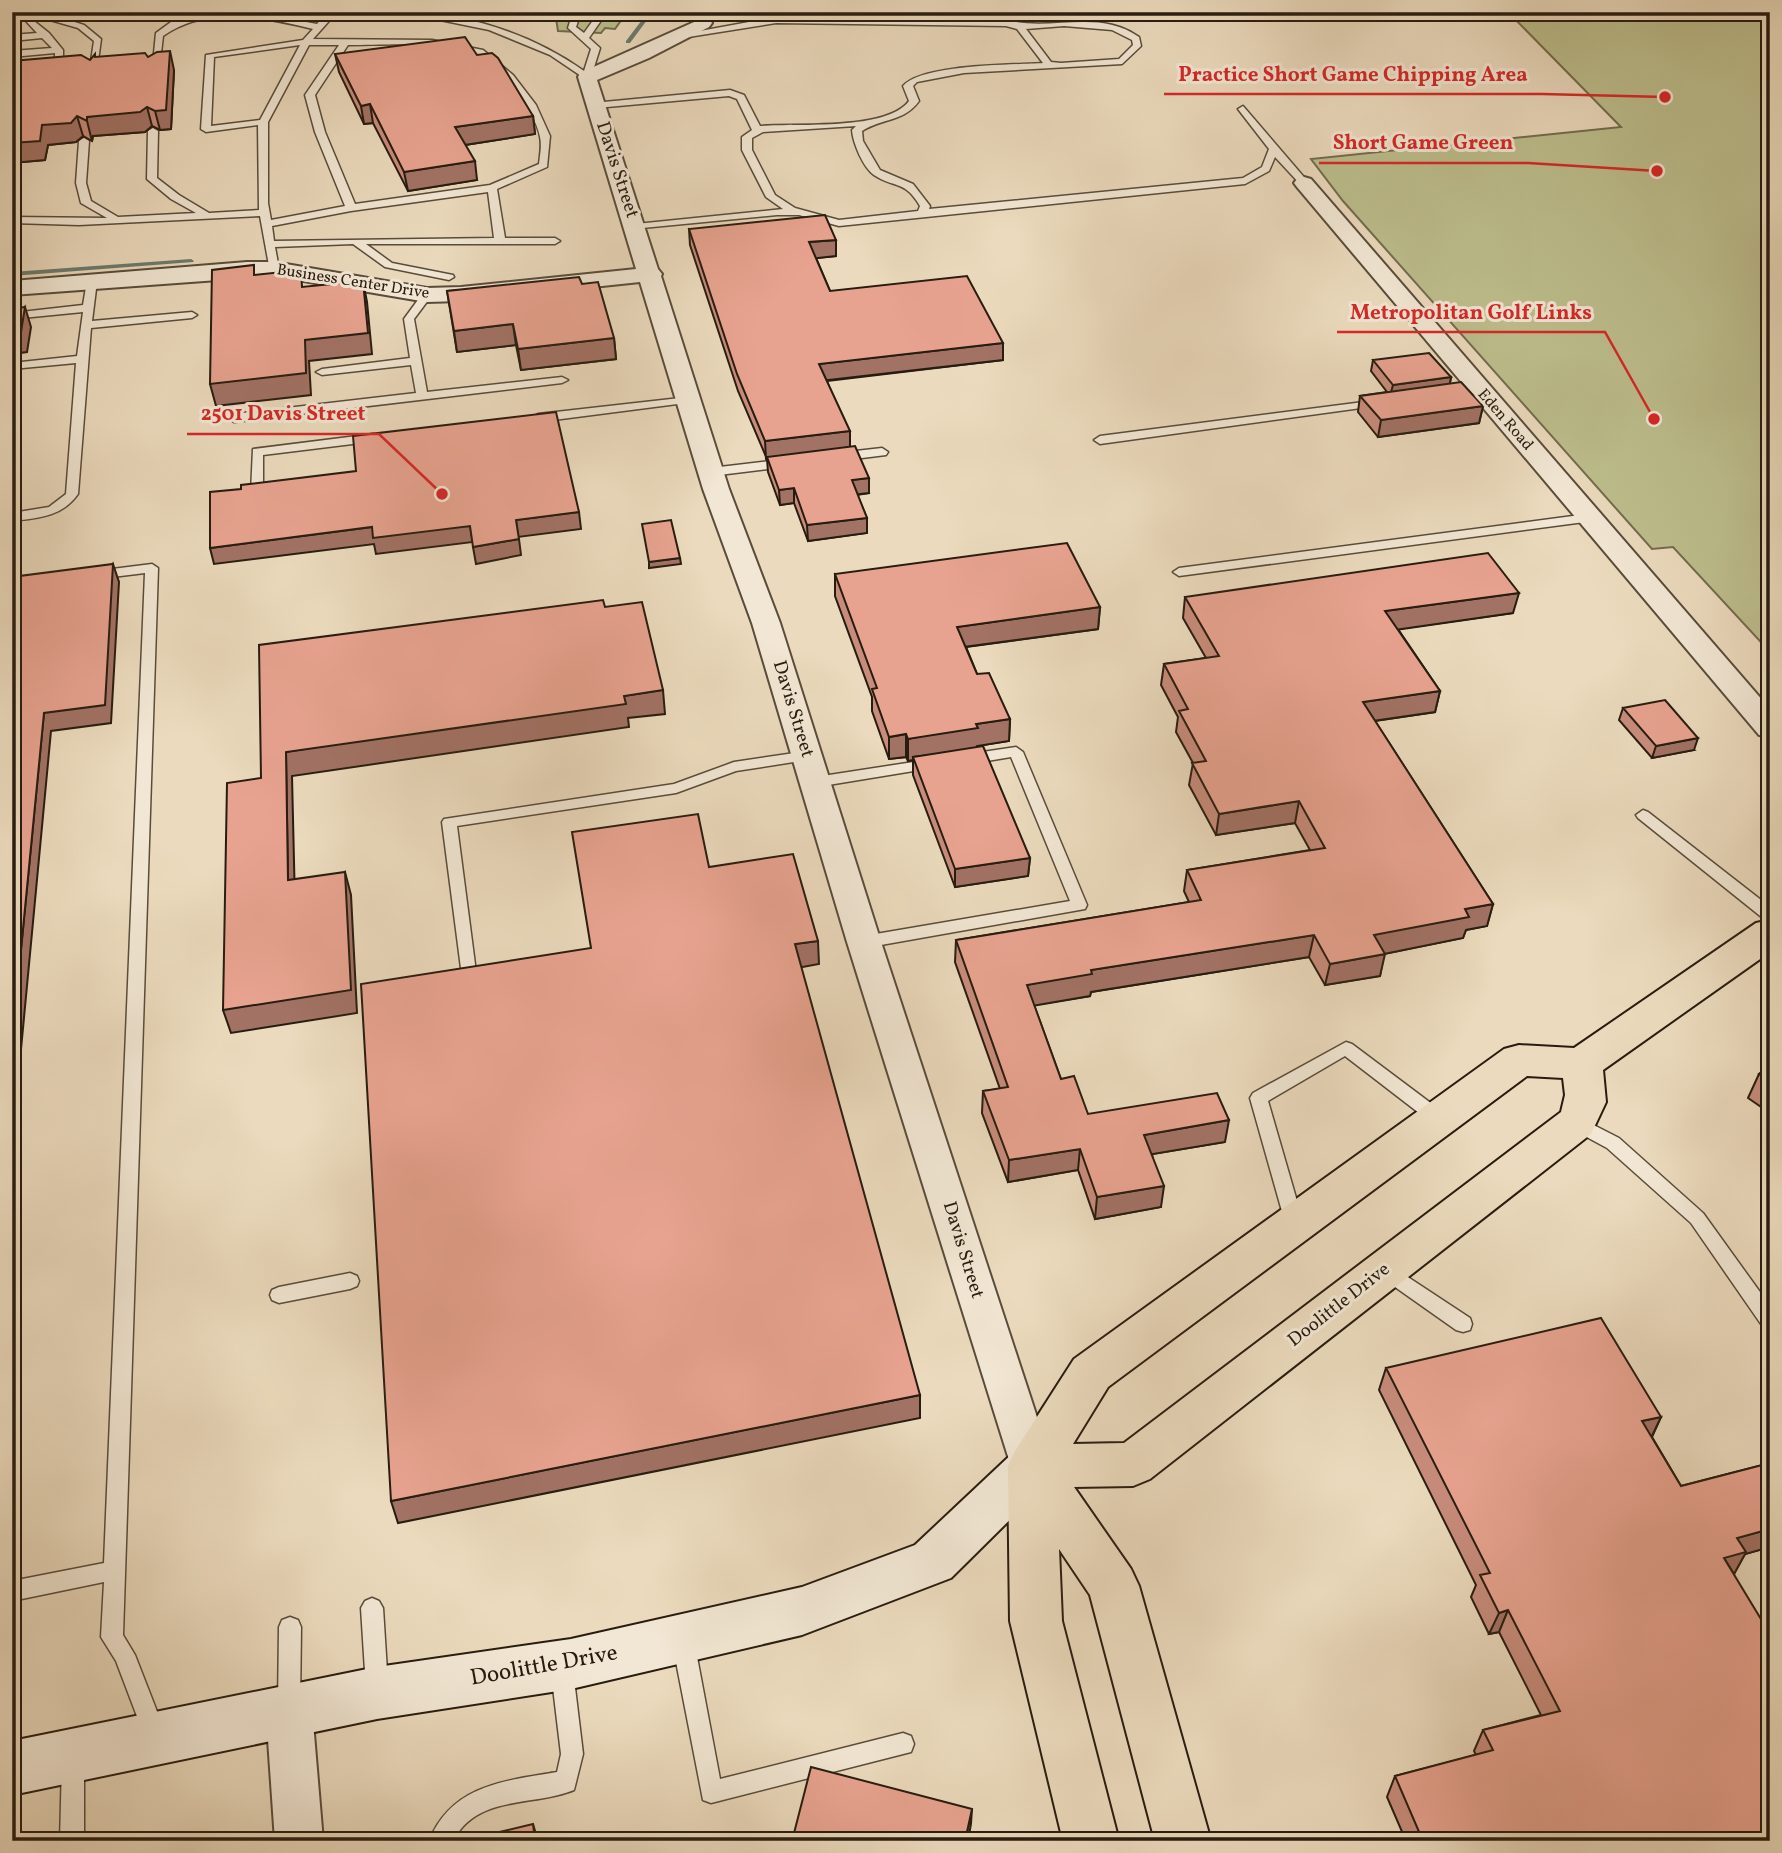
<svg xmlns="http://www.w3.org/2000/svg" width="1782" height="1853" font-family="Vollkorn,serif">
	<style>
		.green { fill: #bdbe8d; stroke: #726d4e; stroke-width: 2 }
		.lines { fill: none; stroke-linecap: round; stroke-linejoin: round }
		.stream { fill: #6c7b6e; fill-rule: evenodd }
		.lane-casing { stroke: #594c3b; stroke-width: 3 }
		.street-casing { stroke: #594c3b; stroke-width: 4 }
		.secondary-casing { stroke: #281c10; stroke-width: 4 }
		.primary-casing { stroke: #281c10; stroke-width: 4 }
		.lane { fill: #f2e7d4; fill-rule: evenodd }
		.street { fill: #f2e7d4; fill-rule: evenodd }
		.secondary { fill: #f2e7d4; fill-rule: evenodd }
		.primary { fill: #ebdabd; fill-rule: evenodd }
		.wall { fill: #c88c7c; stroke: #281c10; stroke-width: 2 }
		.shaded-wall { fill: #a27265; stroke: #281c10; stroke-width: 2 }
		.building { fill: #e8a390; stroke: #281c10; stroke-width: 2 }
		.labels { text-anchor: middle; dominant-baseline: central; stroke-width: 6; stroke-linejoin: round; paint-order: stroke }
		.far-street-label { font-size: 16px; fill: #281c10; stroke: #f2e7d4 }
		.street-label { font-size: 19px; fill: #281c10; stroke: #f2e7d4 }
		.near-street-label { font-size: 23px; fill: #281c10; stroke: #f2e7d4 }
		.leader { fill: none; stroke: #d62828; stroke-width: 2.5 }
		.callout-dot { fill: #d62828; stroke: #f2e7d4; stroke-width: 2.5 }
		.callout-label { font-size: 21px; text-anchor: middle; font-weight: bold; fill: #d62828; stroke: #f2e7d4; stroke-width: 6; stroke-linejoin: round; paint-order: stroke }
	</style>
	<rect width="100%" height="100%" fill="#ebdabd"/>
	<filter id="stains"><feTurbulence type="fractalNoise" baseFrequency=".00286" numOctaves="4"/><feColorMatrix values="0 0 0 0 .2 0 0 0 0 .09 0 0 0 0 .02 0 0 0 .5 -.17"/></filter>
	<radialGradient id="worn" r=".72"><stop offset=".6" stop-color="#630" stop-opacity="0"/><stop offset="1" stop-color="#630" stop-opacity=".3"/></radialGradient>
	<path class="green" d="M555,12H627L615,29L605,28L601,33L558,31Z
		M1057,12H1278L1062,20L1056,18Z
		M1508,12H1770V652L1673,547L1652,549L1343,201L1311,159L1621,127Z"/>
	<g class="lines">
		<path class="stream" d="M648,12H653L630,43H626V41Z
			M191,259L194,261L193,262L12,276V272Z"/>
		<g class="lane-casing">
			<path id="lane" d="M209,12L257,13L317,24L328,12H337L313,39L432,40L483,50L513,75L536,105L550,136L547,167L497,189L505,238H555L560,241L555,244H366L392,263L453,275L454,277L449,280L385,267L353,244L275,247L279,269L270,271L260,216L79,225L12,223V217L107,218L81,203L76,183L79,141L84,138L89,141L86,183L91,201L118,217L196,213L171,199L147,179L148,131L153,128L158,131L157,178L179,195L209,213L259,210L258,125L206,132L201,129L206,55L303,40L313,29C264,17 207,5 163,36L159,71L152,73L156,33L171,22ZM300,45L260,120L211,126L214,57ZM309,45H339L305,95L315,132L345,206L271,220L268,203V122ZM348,45C385,45 442,40 476,54C499,63 536,112 540,137C542,145 540,155 539,164L490,185L355,204L325,132L315,95ZM488,192L494,238L274,241L272,226L351,211Z
				M401,12C465,12 532,34 584,71L591,49L568,28L573,12H581L576,27L584,33L599,12H607L589,38L600,48L591,77L587,80L550,55L489,30Z
				M46,13L84,25L101,39L96,76L89,74L94,41L78,28L43,18L42,16Z
				M29,17L49,33L63,50V72L12,78V72L55,68V53L12,57V51L52,48L42,38L12,41V35L37,33L25,20Z
				M776,17L1007,20C1050,32 1099,8 1139,37L1141,46L1122,64L964,73L917,82L913,86L919,101C904,122 882,118 862,131L863,141L880,170L913,184L930,206L929,209L1243,178L1262,167L1269,149L1238,109L1243,106L1309,183L1301,185L1275,157L1269,171L1245,184L839,226L799,215H777L632,229L631,227L636,224L783,209L766,197L742,150V137L752,130L737,99L729,96L596,108L591,105L593,103L730,90L744,95L760,126C796,123 887,131 909,101L903,86C922,64 1013,65 1043,63L1017,29L1006,26L776,23L682,38L678,35ZM1064,26L1112,30L1132,40L1133,45L1119,59L1061,63L1051,62L1026,29ZM856,126L852,130C853,143 863,167 874,175C895,189 904,179 920,206L918,211L839,220L795,208L775,195L752,150V138L763,132Z
				M92,278L97,281L92,321L192,312L197,315L192,318L91,328L78,494C62,517 38,518 12,521V513L49,507L66,494L76,363L12,369V363L77,356L83,312L12,319V313L83,305L87,281Z
				M427,292L432,295L414,319L427,392L562,377L568,380L562,383L234,422L228,418L234,414L416,393L411,365L322,375L316,372L322,369L410,358L404,319L423,293Z
				M689,397L695,400L693,402L538,422L532,418L538,414Z
				M1379,400L1385,403L1383,405L1100,444L1094,440L1100,436Z
				M373,434L379,438L377,441L263,455V492L257,496L251,492L253,449Z
				M882,448L888,452L886,455L838,461L832,457L838,453Z
				M788,459L792,460V466L711,476L705,472L711,468Z
				M1588,514L1592,515V521L1179,576L1173,572L1179,568Z
				M152,564L158,568L123,1635L135,1655L165,1732L162,1740L154,1743L146,1740L116,1661L101,1637L104,1582L12,1601V1581L104,1563L145,573L96,579L90,575L96,571Z
				M1016,747L1023,752L1087,905L1085,909L864,948L858,946L856,942L864,936L1070,901L1011,757L969,764L962,759L969,754Z
				M808,751L815,756L813,759L736,771L676,793L457,826L476,972L468,978L462,976L442,822L444,819L674,784L734,762Z
				M933,759L940,764L938,767L816,787L809,782L816,777Z
				M1643,810L1648,812L1770,907V920L1764,919L1638,818L1636,815Z
				M1346,1042L1352,1044L1444,1113L1447,1118L1444,1123H1432L1345,1056L1268,1101L1303,1222L1300,1227L1294,1229L1288,1227L1285,1222L1250,1098L1253,1093Z
				M1576,1116L1619,1138L1703,1213L1770,1306V1329L1763,1327L1691,1223L1607,1148L1570,1128L1567,1123L1570,1118Z
				M1385,1262L1470,1318L1472,1324L1470,1330L1463,1332L1456,1330L1378,1275L1376,1270L1378,1265Z
				M350,1273L357,1276L359,1281L357,1286L350,1289L279,1303L272,1300L270,1295L272,1290L279,1287Z
				M372,1598L379,1601L383,1608L388,1687L385,1694L377,1697L369,1694L366,1687L361,1608L365,1601Z
				M290,1617L298,1620L301,1627L300,1705L297,1713L289,1716L281,1713L278,1705L279,1627L282,1620Z
				M683,1631L691,1634L694,1641L720,1779L903,1733L911,1736L914,1744L911,1752L711,1803L703,1800L672,1641L675,1634Z
				M562,1661L570,1664L573,1671L583,1754L574,1790C533,1807 477,1794 453,1841H429C452,1785 504,1781 557,1772L561,1754L551,1671L554,1664Z
				M73,1752L81,1755L84,1763V1841H60L62,1763L65,1755Z"/>
		</g>
		<g class="street-casing">
			<path id="street" d="M703,18L709,19L712,23L709,27L649,58L597,80L658,269L662,274L661,276L729,489L780,623L881,942L1053,1466L1047,1479L1032,1485L1017,1479L1011,1466L847,942L752,623L703,489L640,282L461,301L427,302L274,276L12,295V281L247,262H274L427,288L461,287L636,269L578,77L580,73Z
				M1304,177L1311,179L1770,709V737L1759,735L1297,187L1294,183L1297,179Z
				M289,1688L305,1694L312,1710L323,1841H275L266,1710L273,1694Z"/>
		</g>
		<g class="secondary-casing">
			<path id="secondary" d="M1032,1444L1049,1451L1056,1466L1049,1481L951,1578L802,1635L571,1689L377,1719L12,1795V1741L377,1667L571,1639L802,1587L915,1545L1015,1451Z"/>
		</g>
		<g class="primary-casing">
			<path id="primary" d="M1770,920V952L1603,1070L1606,1102L1591,1134L1150,1479L1133,1486L1074,1487L1131,1569L1139,1586L1211,1841H1155L1090,1595L1059,1549L1062,1621L1119,1841H1063L1010,1621L1008,1466L1015,1451L1074,1359L1504,1049L1519,1045L1574,1048L1756,923ZM1527,1076L1563,1078L1565,1095L1561,1112L1124,1443L1073,1444L1108,1387Z"/>
		</g>
		<use href="#lane" class="lane"/>
		<use href="#street" class="street"/>
		<use href="#secondary" class="secondary"/>
		<use href="#primary" class="primary"/>
	</g>
	<path class="wall" d="M335,54L477,55L533,116L535,134L465,145L477,180L408,191L373,123L364,124L339,72Z
		M96,57H148L174,70L171,129L160,130L152,126L145,132L93,136L92,141L83,136L76,142L48,145L45,160L12,163V61L90,60Z
		M689,229L836,256L816,258L830,291L1003,360L827,381L850,447L869,493L857,495L867,518V533L808,541L794,503L780,505L768,472L767,459L738,391L690,245Z
		M582,284L614,338L616,359L521,370L516,345L457,352L447,291Z
		M1373,360L1451,377L1450,383L1483,406L1479,423L1378,437L1358,412L1360,396L1387,392L1371,371Z
		M835,574L1100,607L1098,629L966,647L977,674L1010,719L1009,741L977,746V747L1030,858L1028,876L955,887L913,775V760L908,761L906,757L889,759L872,711V697L835,596Z
		M1185,597L1513,613L1398,629L1440,691L1435,712L1375,721L1493,904L1487,926L1466,930L1463,938L1384,954L1380,976L1325,985L1309,957L1091,992L1090,996L1034,1005L1061,1079L1088,1114L1225,1142L1152,1154L1161,1207L1095,1219L1078,1170L1008,1182L982,1113L983,1091L1000,1089L955,962L956,940L1189,902L1184,891L1187,870L1310,850L1295,823L1216,835L1189,785L1193,763L1176,732L1178,717L1161,685L1164,664L1206,658L1183,618Z
		M1623,708L1694,750L1652,758L1619,720Z
		M1770,1066V1113L1748,1098L1759,1074Z
		M1386,1368L1661,1417L1652,1437L1681,1486L1770,1463V1547L1745,1554L1734,1574L1770,1841H1406L1387,1797L1395,1776L1476,1755L1474,1751L1483,1730L1541,1715L1499,1632L1489,1634L1471,1597L1476,1585L1379,1390Z"/>
	<path class="shaded-wall" d="M170,51L174,70L171,129L160,130L155,111Z
		M370,104L373,123L364,124L361,106Z
		M147,107L152,126L145,132L93,136L92,141L87,121V117Z
		M77,116L83,136L76,142L48,145L45,160L12,163V143L42,125Z
		M533,116L535,134L458,146L455,127Z
		M475,161L477,180L408,191L404,172Z
		M836,240V256L809,259V242Z
		M363,281L367,302L372,354L309,361L311,395L216,406L210,384L305,340Z
		M25,307L31,327L27,352L12,354V332Z
		M513,324L516,345L457,352L454,331Z
		M614,338L616,359L521,370L518,349Z
		M1003,343V360L820,381L819,364Z
		M1451,377L1449,388L1390,396L1393,385Z
		M1483,406L1479,423L1378,437L1381,420Z
		M850,431V449L766,459L765,441Z
		M869,478V493L852,495V480Z
		M794,488V503L780,505L779,490Z
		M579,512L581,529L518,537L516,520Z
		M867,518V533L808,541L807,525Z
		M470,526L473,542L376,554L374,544L214,564L210,548L372,527Z
		M519,539L521,555L476,564L473,547Z
		M680,558L681,564L649,568V562Z
		M113,564L119,582L111,723L51,731L12,1145V1042L44,713Z
		M1519,593L1513,613L1381,632L1385,611Z
		M1100,607L1098,629L956,648L957,627Z
		M663,690L665,714L628,718L629,727L292,776L295,904L288,880L286,752L624,696Z
		M1440,691L1435,712L1359,723L1363,702Z
		M1010,719L1009,741L977,746V750L913,757V760L908,761V739L976,724Z
		M906,734V757L889,759V737Z
		M1698,738L1694,750L1652,758L1656,746Z
		M1299,801L1295,823L1216,835L1219,814Z
		M1030,858L1028,876L955,887V869Z
		M345,872L351,895L357,1013L231,1033L223,1010Z
		M1493,904L1487,926L1466,930L1463,938L1369,957L1374,935L1465,909Z
		M1314,935L1309,957L1091,992L1090,996L1026,1007L1027,985L1091,970Z
		M818,941L819,964L797,968L795,944Z
		M1385,954L1380,976L1325,985L1330,964Z
		M1229,1120L1225,1142L1141,1156L1144,1135Z
		M1080,1149L1078,1170L1008,1182L1009,1160Z
		M1164,1186L1161,1207L1095,1219L1097,1197Z
		M920,1395V1418L398,1523L391,1501Z
		M1661,1417L1650,1440L1642,1421Z
		M1770,1529V1547L1745,1554L1734,1574L1724,1558L1737,1538Z
		M1508,1610L1499,1632L1489,1634L1499,1613Z
		M972,1809L971,1824L968,1841H965Z
		M533,1824L538,1841H535Z"/>
	<path class="building" d="M465,37L477,55L492,53L498,58L533,116L455,127L475,161L404,172L370,104L361,106L335,54Z
		M170,51L166,110L155,111L147,107L140,112L87,117V121L77,116L71,123L42,125L40,141L12,143V61L81,55L90,60L95,54V57L145,53L148,57L157,52Z
		M825,215L836,240L809,242L830,291L967,276L1003,343L819,364L850,431L765,441L737,374L689,229Z
		M254,265V275L301,270L302,287L363,281L368,333L305,340L306,373L210,384L212,270Z
		M579,277L582,284L598,282L614,338L518,349L513,324L454,331L447,291Z
		M25,307L21,332H12V309Z
		M1429,353L1451,377L1393,385L1373,360Z
		M1461,382L1483,406L1381,420L1360,396Z
		M556,412L579,512L516,520L519,539L473,547L470,526L373,538L372,527L210,548V492L241,489V485L356,471L353,436Z
		M855,446L869,478L852,480L867,518L807,525L794,488L779,490L767,457Z
		M671,520L680,558L649,562L642,524Z
		M1067,543L1100,607L957,627L977,674L989,673L1010,719L976,724L978,728L908,739L906,734L889,737L872,689L877,688L835,574Z
		M1488,553L1519,593L1385,611L1440,691L1363,702L1493,904L1465,909L1469,917L1374,935L1385,954L1330,964L1314,935L1091,970L1092,974L1027,985L1061,1079L1074,1076L1088,1114L1217,1093L1229,1120L1144,1135L1164,1186L1097,1197L1080,1149L1009,1160L983,1091L1008,1087L956,940L1201,900L1187,870L1325,848L1299,801L1219,814L1192,763L1206,761L1179,711L1188,709L1164,664L1219,656L1185,597Z
		M113,564L105,705L44,713L12,1042V577Z
		M603,600L605,607L642,602L663,690L624,696L626,704L286,752L288,880L345,872L351,990L223,1010L227,783L261,778L259,645Z
		M1665,700L1698,738L1656,746L1623,708Z
		M983,746L1030,858L955,869L913,757Z
		M698,814L709,867L793,854L818,941L795,944L920,1395L391,1501L361,984L591,948L572,832Z
		M1770,1066V1081L1759,1074Z
		M1601,1318L1661,1417L1642,1421L1681,1486L1770,1463V1529L1737,1538L1746,1552L1724,1558L1770,1634V1841H1417L1415,1835L1420,1834L1395,1776L1493,1750L1483,1730L1560,1711L1508,1610L1499,1613L1480,1575L1490,1573L1386,1368Z
		M811,1767L972,1809L965,1841H792Z
		M533,1824L535,1841H461Z
		M686,1838L687,1841H673Z"/>
	<g class="labels">
		<g class="far-street-label">
			<text transform="translate(353 282) rotate(9)">Business Center Drive</text>
			<text transform="translate(1505 420) rotate(49)">Eden Road</text>
		</g>
		<g class="street-label">
			<text transform="translate(617 170) rotate(72)">Davis Street</text>
			<text transform="translate(793 709) rotate(73)">Davis Street</text>
			<text transform="translate(963 1250) rotate(73)">Davis Street</text>
			<text transform="translate(1339 1305) rotate(-38)">Doolittle Drive</text>
		</g>
		<g class="near-street-label">
			<text transform="translate(544 1666) rotate(-10)">Doolittle Drive</text>
		</g>
	</g>
	<path class="leader" d="M1665 97L1542 94H1164M1657 171L1528 163H1319M1654 419L1605 332H1337M442 494L379 434H187"/>
	<g class="callout-dot">
		<circle cx="1665" cy="97" r="7"/>
		<circle cx="1657" cy="171" r="7"/>
		<circle cx="1654" cy="419" r="7"/>
		<circle cx="442" cy="494" r="7"/>
	</g>
	<g class="callout-label">
		<text x="1353" y="81">Practice Short Game Chipping Area</text>
		<text x="1423" y="149">Short Game Green</text>
		<text x="1471" y="319">Metropolitan Golf Links</text>
		<text x="283" y="420">2501 Davis Street</text>
	</g>
	<rect width="1782" height="1853" fill="none" stroke="#ebdabd" stroke-width="42"/>
	<rect x="14" y="14" width="1754" height="1825" fill="none" stroke="#281c10" stroke-width="3.5"/>
	<rect x="21" y="21" width="1740" height="1811" fill="none" stroke="#281c10" stroke-width="2"/>
	<rect width="100%" height="100%" filter="url(#stains)"/>
	<rect width="100%" height="100%" fill="url(#worn)"/>
</svg>
